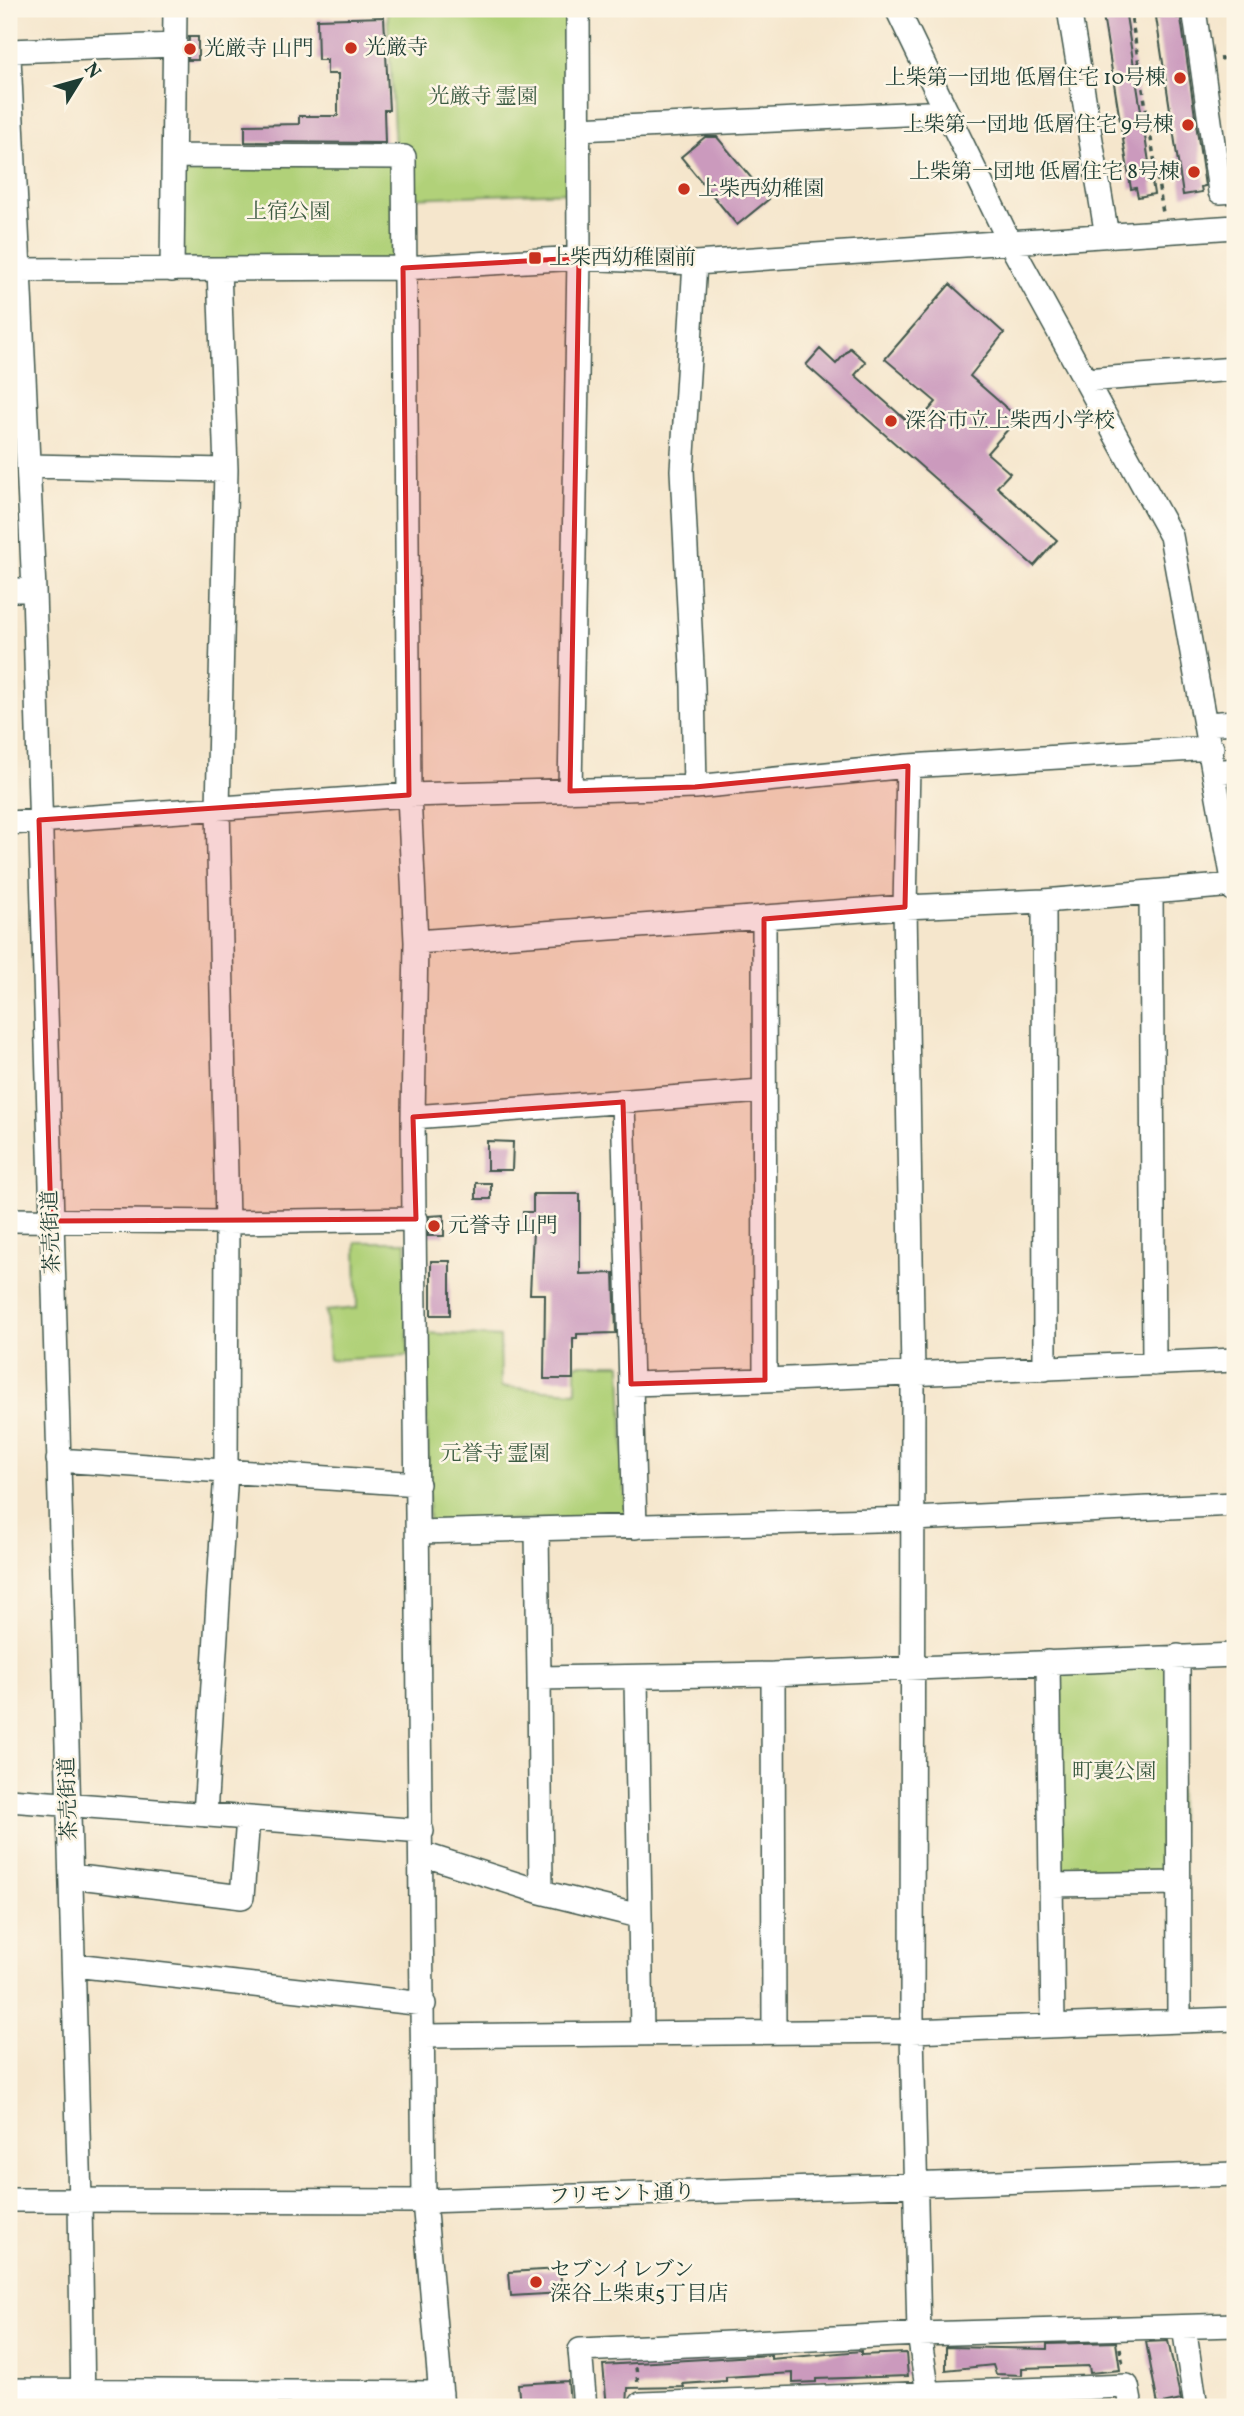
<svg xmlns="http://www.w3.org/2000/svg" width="1244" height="2416" font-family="Vollkorn,'Noto Serif JP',serif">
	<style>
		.green { fill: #b1d179; stroke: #688756; stroke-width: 2 }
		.building { fill: #cb9abd }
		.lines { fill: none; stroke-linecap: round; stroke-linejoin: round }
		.minor-casing { stroke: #3f564b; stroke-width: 26 }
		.path { stroke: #3f564b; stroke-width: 3.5; stroke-dasharray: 5 5; stroke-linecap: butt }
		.minor { stroke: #fff; stroke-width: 23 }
		.marked { fill: #d62828; fill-opacity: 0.2; stroke: #d62828; stroke-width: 5; stroke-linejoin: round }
		.poi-dot { fill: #c8321e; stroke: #fcf5e5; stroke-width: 2.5 }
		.labels { text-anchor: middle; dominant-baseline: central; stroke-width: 5; stroke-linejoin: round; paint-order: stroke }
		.poi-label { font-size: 21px; fill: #1f3d34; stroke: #fcf5e5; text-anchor: start }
		.park-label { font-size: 21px; fill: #3c5b42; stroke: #fcf5e5 }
		.street-label { font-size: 21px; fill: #1f3d34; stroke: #fcf5e5 }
	</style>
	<rect width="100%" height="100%" fill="#fcf5e5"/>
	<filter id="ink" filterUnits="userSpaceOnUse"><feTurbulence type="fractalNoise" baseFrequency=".0143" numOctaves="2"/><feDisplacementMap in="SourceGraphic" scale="14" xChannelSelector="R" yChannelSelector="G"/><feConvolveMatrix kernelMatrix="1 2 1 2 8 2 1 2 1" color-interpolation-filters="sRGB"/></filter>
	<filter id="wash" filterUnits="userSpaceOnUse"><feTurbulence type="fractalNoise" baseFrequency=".00686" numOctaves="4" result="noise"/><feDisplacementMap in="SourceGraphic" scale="28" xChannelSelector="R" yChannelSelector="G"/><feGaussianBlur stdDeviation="1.57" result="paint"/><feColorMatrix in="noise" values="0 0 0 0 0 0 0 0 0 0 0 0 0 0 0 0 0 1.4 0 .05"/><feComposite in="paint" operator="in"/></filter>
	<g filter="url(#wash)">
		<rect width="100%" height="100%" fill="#f5e6cc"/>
		<path class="green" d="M387,9H569L571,192L411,198V148H395Z
			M174,156L404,157L403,268L172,270Z
			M356,1242H406L408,1356L329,1360L326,1311L357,1308Z
			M425,1333L500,1337L501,1387L576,1392V1364H621L626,1518L429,1523Z
			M1178,1656L1179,1883L1051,1885L1048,1662Z"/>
		<g id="blocks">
			<path class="building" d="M1102,9H1125L1154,194L1138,197L1136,188L1131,189Z
				M1176,14L1177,18H1181L1205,186L1201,187L1202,192L1183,195L1156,17Z
				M384,17L389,110H384L385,143L245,142V125L299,124V116H338V74H327V60H318L317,19Z
				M189,37H198V60H188Z
				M705,137H717L769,199L737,225L681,157Z
				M950,284L1004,333L970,376L1018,418L987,453L1010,473L997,487L1057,540L1034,566L806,365L820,349L836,364L850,348L866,362L855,375L914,427L936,402L885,359Z
				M487,1141L513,1142L512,1170H487Z
				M476,1183H491V1199H476Z
				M533,1194H580V1274L614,1273L616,1333L577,1334V1338H573V1379H544L545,1294H530L533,1230H523V1212H533Z
				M444,1215V1236H428L429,1216Z
				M431,1261H450V1315H431Z
				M560,2269L562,2293L511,2296L509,2272Z
				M1168,2341L1181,2400L1158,2405L1146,2342Z
				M1116,2342L1120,2370L1090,2373L1089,2366L1022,2368V2375L996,2374L993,2365L946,2370V2347L1047,2349V2344Z
				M861,2351V2355L906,2353L908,2376L816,2379V2382L793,2383V2373L726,2377V2381L683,2384L684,2387L628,2388L627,2407H607L603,2365L771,2355V2359Z
				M568,2381L570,2403L561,2404V2407H520L518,2384Z"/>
		</g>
	</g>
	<g filter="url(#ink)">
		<use href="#blocks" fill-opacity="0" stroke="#3f564b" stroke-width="2"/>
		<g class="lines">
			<g class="minor-casing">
				<path id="minor" d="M897,9L1010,243L1171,536L1235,891
					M1069,9L1107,236
					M1194,9L1220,192L1235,191
					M9,51L175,45
					M9,57L34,590L80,2200L83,2407
					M578,129L947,112
					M174,156L404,157L409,795L416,942L413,1117L424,2201L442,2407
					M695,263L682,470L693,686L695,787
					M17,270L403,268L579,258L695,263L1235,227
					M172,270L175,9
					M1085,380L1235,369
					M28,466L226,470
					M9,590H34
					M1206,724L1235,722
					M908,766L905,907L913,1374L912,2031L919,2334L930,2407
					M1214,772L1235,770
					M570,791L579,258L578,9
					M9,823L409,795L695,787L908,766L1212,748
					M1151,892L1154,1364
					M1044,901L1045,1369
					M764,919L765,1380L1235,1360
					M416,942L905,907L1044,901L1234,885
					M623,1102L635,1527
					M413,1117L762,1091
					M9,1220L227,1222L416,1219
					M631,1384L765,1380
					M58,1460L418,1484
					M537,1530L539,1678L773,1674L1235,1655
					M418,1532L913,1519L1235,1504
					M1178,1656L1179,2021
					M1048,1662L1053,2025
					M773,1674L774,2032
					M539,1678L541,1892
					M636,1678L642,2033
					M9,1800L422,1831
					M205,1815L226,1471L227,1222L218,808L226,470L219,269
					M422,1854L541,1892L639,1916
					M71,1876L242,1897L248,1818
					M1051,1885L1179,1883
					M74,1965L424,2004
					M424,2036L912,2031L1235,2019
					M9,2200L424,2201L1235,2174
					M1184,2327L1196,2407
					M9,2390L441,2393
					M585,2407L580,2350L919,2334L1235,2325
					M641,2407V2404L1127,2386L1131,2407"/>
			</g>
			<path class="path" d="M1130,9L1163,213
				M1220,59L1235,57
				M1120,2348L1123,2365
				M636,2367L638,2384"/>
			<use href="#minor" class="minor"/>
		</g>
	</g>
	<path class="marked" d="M579,258L570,791L695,787L908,766L905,907L764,919L765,1380L631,1384L623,1102L413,1117L416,1219L51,1221L39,820L409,795L403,268Z"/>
	<g class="poi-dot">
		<circle cx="351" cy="48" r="7"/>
		<circle cx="190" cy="49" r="7"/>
		<circle cx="1180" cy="78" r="7"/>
		<circle cx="1188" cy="125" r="7"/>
		<circle cx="1194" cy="172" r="7"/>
		<circle cx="684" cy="189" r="7"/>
		<rect x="528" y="251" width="14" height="14" rx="3.5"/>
		<circle cx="891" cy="421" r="7"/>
		<circle cx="434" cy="1226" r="7"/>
		<circle cx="536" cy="2282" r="7"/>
	</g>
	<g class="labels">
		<g class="poi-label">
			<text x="365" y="48">光厳寺</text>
			<text x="204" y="49">光厳寺 山門</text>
			<text x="1166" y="78" text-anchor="end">上柴第一団地 低層住宅 10号棟</text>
			<text x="1174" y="125" text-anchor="end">上柴第一団地 低層住宅 9号棟</text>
			<text x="1180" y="172" text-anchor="end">上柴第一団地 低層住宅 8号棟</text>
			<text x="698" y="189">上柴西幼稚園</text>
			<text x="549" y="258">上柴西幼稚園前</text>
			<text x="905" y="421">深谷市立上柴西小学校</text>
			<text x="448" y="1226">元誉寺 山門</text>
			<text x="550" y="2270">セブンイレブン<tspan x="550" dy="24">深谷上柴東5丁目店</tspan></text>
		</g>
		<g class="park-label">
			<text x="483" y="97">光厳寺 霊園</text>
			<text x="288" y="212">上宿公園</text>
			<text x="495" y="1454">元誉寺 霊園</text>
			<text x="1114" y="1772">町裏公園</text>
		</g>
		<g class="street-label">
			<text transform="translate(52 1232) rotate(-92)">茶売街道</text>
			<text transform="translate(69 1799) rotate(-92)">茶売街道</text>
			<text transform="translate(622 2195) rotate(-2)">フリモント通り</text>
		</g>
	</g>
	<rect width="1244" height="2416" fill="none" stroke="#fcf5e5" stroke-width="35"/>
	<g transform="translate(80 80) rotate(53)" stroke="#fcf5e5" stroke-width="5" paint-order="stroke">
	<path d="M0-5L12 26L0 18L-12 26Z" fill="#1f3d34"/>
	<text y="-10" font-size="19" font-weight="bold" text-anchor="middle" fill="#1f3d34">N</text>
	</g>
</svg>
